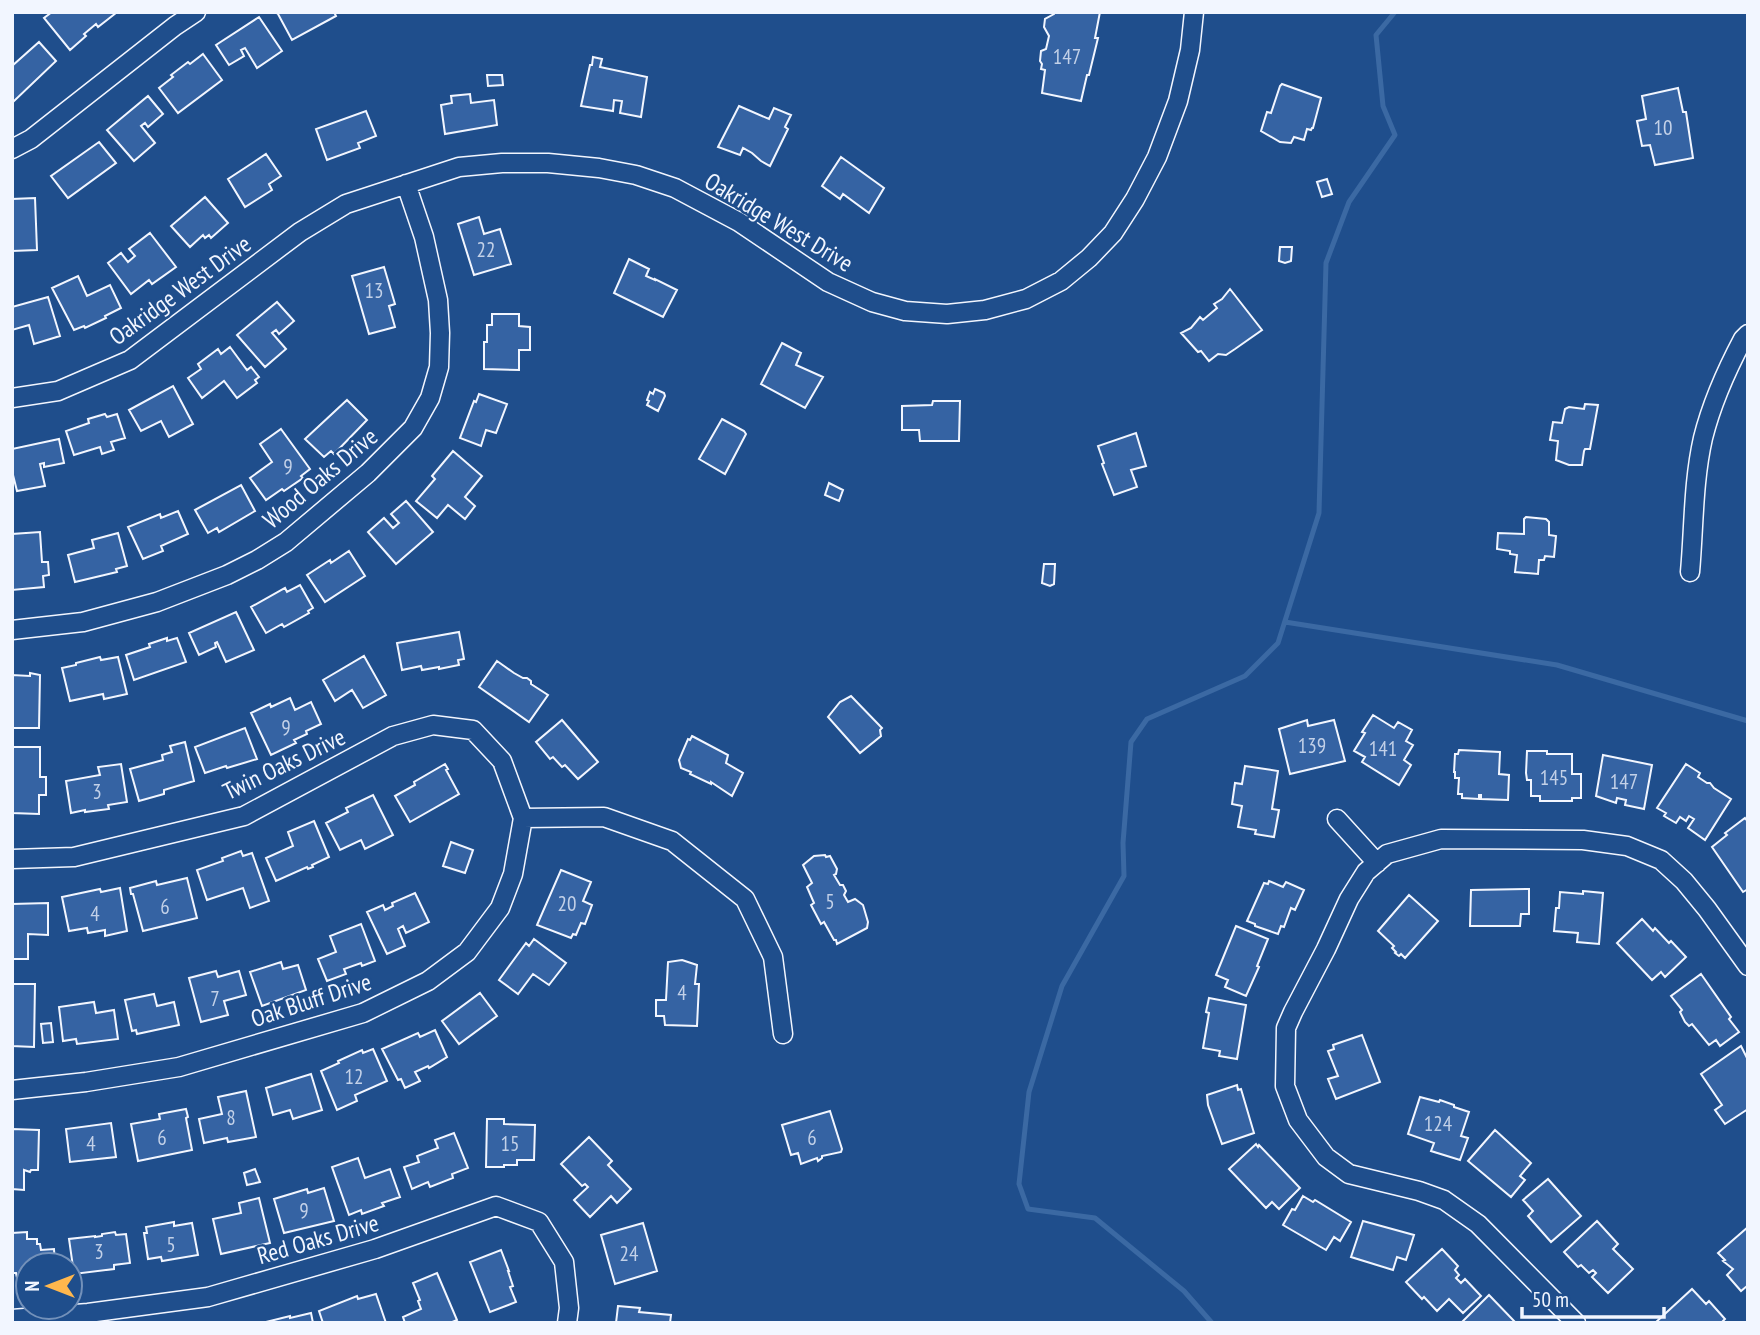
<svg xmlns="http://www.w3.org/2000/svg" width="1760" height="1335" font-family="'PT Sans Narrow',sans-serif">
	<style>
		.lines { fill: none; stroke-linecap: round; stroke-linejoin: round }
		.stream { stroke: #3b69a3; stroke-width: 5 }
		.building { fill: #3563a3; stroke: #f2f6ff; stroke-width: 2 }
		.minor-casing { stroke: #f2f6ff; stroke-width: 21 }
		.minor { stroke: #1f4e8c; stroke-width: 18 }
		.labels { text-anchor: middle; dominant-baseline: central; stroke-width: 5; stroke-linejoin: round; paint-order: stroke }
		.number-label { font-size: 21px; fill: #c3d1e8 }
		.street-label { font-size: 24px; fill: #f2f6ff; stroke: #1f4e8c }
	</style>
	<rect width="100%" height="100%" fill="#1f4e8c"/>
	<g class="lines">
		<path class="stream" d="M1285,622L1557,665L1748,721
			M1212,1323L1184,1291L1095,1218L1028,1209L1019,1184L1029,1092L1062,986L1124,876L1123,843L1131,742L1147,719L1245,676L1278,643L1319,513L1326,263L1349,202L1395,135L1383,106L1376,35L1395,12"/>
	</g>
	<path class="building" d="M52,12H115L116,13L98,27L96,24L84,34L86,36L70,50L44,18Z
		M275,12H334L336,16L292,40L278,14Z
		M1054,12H1100L1095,38H1098L1089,75H1087L1081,101L1042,93L1045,70L1041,69L1042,64L1040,61L1041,51L1046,49L1049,36L1044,27L1045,19L1054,14Z
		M259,17L282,51L257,68L245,48L241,50L244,56L229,65L216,45Z
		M39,42L56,61L13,102L12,66Z
		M203,54L222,80L178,113L159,88L173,77L171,75L188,62L190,64Z
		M593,57L602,59L600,67L647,77L641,117L620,113L622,101L614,100L613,111L581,106L590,65H592Z
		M487,75H502L503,85L488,86Z
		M1282,84L1321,98L1313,128H1312L1311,130L1307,129L1304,140L1294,137L1291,143L1280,142L1261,131L1267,112L1271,113L1280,86Z
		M1678,88L1683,112H1686L1693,158L1655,165L1650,145L1642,146L1637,121L1646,119L1642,96Z
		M470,94L471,103L494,100L497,125L445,134L441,105L452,103L451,96Z
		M148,96L163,114L148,127L145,123L141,126L155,143L134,161L107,130Z
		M739,106L769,119L774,108L791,115L785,127L788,129L770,166L761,161L752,153L743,148L740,155L718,147Z
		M366,111L376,136L358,143L360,148L327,160L316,129Z
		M99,142L116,163L68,198L51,176Z
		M266,154L281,176L269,184L272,190L245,207L228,179Z
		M841,157L884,188L869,213L843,194L840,199L822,186Z
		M1327,179L1332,194L1322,197L1317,182Z
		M205,197L228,223L211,238L209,235L205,238L203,235L190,247L171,226Z
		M35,198L37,250L12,251V199Z
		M479,217L484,234L500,229L511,264L474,275L458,224Z
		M150,233L176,267L152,284L149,280L131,294L108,263L121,253L128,262L135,256L129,249Z
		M1280,247H1292L1291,261L1285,263L1279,261Z
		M629,259L649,269L646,276L655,280V279L677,290L663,317L614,293Z
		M384,267L395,304L389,306L395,327L369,334L352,276Z
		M78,276L87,296L110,285L121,308L105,316L106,318L85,328L84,326L74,330L52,288Z
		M1230,289L1262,330L1235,349L1226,355L1218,354L1209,361L1201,351L1198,352L1181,333L1191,328L1200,317L1203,320L1217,308L1214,304L1222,299Z
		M48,297L60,336L34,344L29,325L12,330V307Z
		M277,302L294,321L279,334L276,330L272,333L286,349L265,367L237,335Z
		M492,314H519V326L530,327V350H519V370L484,369V342H487V325H492Z
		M782,343L801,353L796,365L823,377L805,408L761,384Z
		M230,347L247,370L251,367L259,377L255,380L257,383L237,398L224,381L202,398L188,378L201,369L198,364L218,349L221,354Z
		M173,386L193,424L169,437L161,421L141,431L129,410Z
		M655,389L664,393L665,396L658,411L647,405L649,401L647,400L650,392L653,394Z
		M479,394L507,404L496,433L486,430L481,446L460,438L474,401L476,402Z
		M347,400L367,420L334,454L331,451L324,457L305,439Z
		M933,401H960L959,441H920L919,430H902V406L932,405Z
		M1585,404L1598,405L1590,449H1585L1584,451L1582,465H1569L1556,460L1558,441L1550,440L1553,422L1562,423L1565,409L1569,407L1584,409Z
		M105,414L107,417L117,414L125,438L111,442L114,450L102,454L100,447L74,455L66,431L89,423L88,419Z
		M722,419L744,431L746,434L725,474L699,459Z
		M281,429L310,469L301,476L303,478L284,491L282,489L266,500L250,478L272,462L260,444Z
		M1136,433L1146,466L1131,470L1137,487L1114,495L1102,464L1104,463L1098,446Z
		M59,439L64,463L44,467V463L40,464L45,486L17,491L12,471V449Z
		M453,451L482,476L465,497L475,506L465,519L448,505L437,518L416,501L435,479L432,476Z
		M829,483L843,490L839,501L825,495Z
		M241,485L255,511L219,532L217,528L208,533L195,510Z
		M406,501L433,532L396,564L368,532L384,518L393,528L399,523L391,514Z
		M178,511L188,534L161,546L163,551L143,559L128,527L160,514L161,518Z
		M1526,517L1546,519L1549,522V535L1556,536L1554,557L1545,556L1544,560H1539L1538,574L1515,572L1517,555L1510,554V551L1497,549L1498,533L1524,534V519Z
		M40,532L42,562H48L49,575L43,576L44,587L12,590V534Z
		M118,533L127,566L116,569L117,572L75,582L68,555L94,548L92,540Z
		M349,551L365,576L325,602L307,575L330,560L331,563Z
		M1044,564H1055L1054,584L1050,586L1042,583Z
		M300,585L313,608L308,611L309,613L284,627L282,624L266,633L251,607L285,588L287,592Z
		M236,612L254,650L226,662L217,642L215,643L216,647L199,655L189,633Z
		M459,632L464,659L458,660L459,665L439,669V667L422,670L421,666L402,670L397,643Z
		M167,638V641L177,638L186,662L134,680L126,655L150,647L149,644Z
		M364,656L386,695L363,708L352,690L335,701L323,680Z
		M100,657L101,660L118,657L127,694L104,699L103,694L70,701L62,668L76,665V663Z
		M497,661L514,673L523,678H527L531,681V684L548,695L529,722L479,687Z
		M30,673L40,675L39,728H12V675L30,676Z
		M851,696L882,728L880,730L881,736L860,753L828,717L840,702Z
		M290,698L295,710L311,702L321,724L306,731L307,734L294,740L296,743L271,755L251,713L270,704L271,707Z
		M1373,715L1394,728L1398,722L1412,730L1406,741L1413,745L1404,760L1411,765L1399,785L1362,762L1365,757L1354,751L1365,733L1362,732Z
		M562,720L598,762L578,779L565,765L562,767L553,757L550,759L536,742Z
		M1307,720L1308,726L1334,720L1345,761L1290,774L1279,729Z
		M245,728L257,759L227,768L226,766L205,773L195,747Z
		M692,736L728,755L726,763L743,773L732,796L711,782V784L690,774L691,772L681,768L679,760L688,739L690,740Z
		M185,742L194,781L164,790V794L139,801L130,769L163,760L162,755L172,752L170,746Z
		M12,747H40V777H46V795H39V814L12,813Z
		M1459,750L1500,752L1499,774L1509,775L1508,800L1481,799V795H1479V799L1462,798V794H1458L1459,778H1455V772H1454L1455,754H1458Z
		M1527,751H1547V754H1572V774H1581V798H1572V801H1540V796H1531V780H1527L1526,773Z
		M1603,755L1652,765L1644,809L1625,805L1626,800L1617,798L1616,803L1596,796Z
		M121,764L127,802L108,805L109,809L85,812V810L71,813L66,781L100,775L98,767Z
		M445,764L448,769L446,770L459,794L410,822L395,796L415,785L414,782Z
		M1686,764L1700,773L1698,777L1707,783H1710L1714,788L1731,799L1705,840L1688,828L1694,819L1689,816L1686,821L1680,817L1676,823L1664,816L1666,813L1657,808Z
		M1245,766L1278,771L1272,809L1279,810L1274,837L1255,834L1256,830L1238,827L1242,806L1232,804L1235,783L1242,784Z
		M373,795L393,835L365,849L361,840L340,850L326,823L348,812L346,808Z
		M1745,818L1748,822V889L1743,892L1712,847L1727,835L1725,833Z
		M314,821L329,857L312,865L313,867L308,869L307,867L276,881L266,858L293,846L288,832Z
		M451,842L473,850L465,873L443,866Z
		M241,851L243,856L252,853L269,901L250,908L243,888L207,900L197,870L223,861L222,858Z
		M825,855L826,857L830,856L837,869L836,874L834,875L840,885H843L846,891L844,895L848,902L855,899L863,905L868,922L867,928L837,944L836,940H834L824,922L821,924L811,905L814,903L807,887L812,883L803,865L814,856Z
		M561,870L591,882L583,901L592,905L585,924L581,923L576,935L573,934L571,938L537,925Z
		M187,878L197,918L143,931L133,894H131L130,888L156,881L157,885Z
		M1269,881L1283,887L1286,882L1304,890L1295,910L1291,908L1284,927L1281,926L1278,934L1255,926V924L1247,921L1264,883L1268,884Z
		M120,888L127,931L105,936V930L88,933L87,928L69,931L62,897L100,889L101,892Z
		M1529,889V914H1521L1520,926H1470L1471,890Z
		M1583,891L1603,893L1599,944L1577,942L1578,933L1554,931L1556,908H1559L1560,892L1583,894Z
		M415,893L429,922L406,933L403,926L398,929L405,946L387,954L367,912L383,905L385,910L393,906L392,903Z
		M1409,895L1438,921L1405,958L1401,954L1399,956L1395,953L1396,952L1392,948L1394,946L1378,931Z
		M48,903V935L28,934V959H12V904Z
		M1642,919L1653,931L1655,928L1669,943L1671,941L1686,957L1665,977L1661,972L1652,980L1617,943Z
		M361,924L375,961L362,966L361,963L344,969L346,974L327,981L318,959L336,952L330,936Z
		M1236,926L1268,939L1257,966L1259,967L1246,996L1225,987L1228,980L1216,975Z
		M534,939L566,963L549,985L533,974L518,994L499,980L526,943L529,946Z
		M682,960L697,965L695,984H699L697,1026L665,1025L664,1016H656V1000H666L668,962Z
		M281,962L283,969L298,965L306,990L262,1006L250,972Z
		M216,971L218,977L239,971L246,995L224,1001L228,1015L201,1022L189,978Z
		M1701,974L1731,1017L1729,1019L1739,1032L1720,1046L1716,1040L1709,1045L1692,1024L1689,1026L1685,1022L1680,1012L1682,1010L1671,996Z
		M12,984H35L34,1047L12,1046Z
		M480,993L497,1016L459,1044L442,1021Z
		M154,994L157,1006L174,1002L179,1025L137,1034L136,1030L132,1031L125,1000Z
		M1209,998L1246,1005L1237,1059L1219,1056L1220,1051L1203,1048L1209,1013L1206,1012Z
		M94,1002L96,1013L114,1010L118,1039L77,1044L76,1039L63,1041L59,1007Z
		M51,1023L53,1042L43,1043L41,1024Z
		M435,1030L447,1057L429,1068L428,1066L415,1072L420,1081L405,1088L401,1079L398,1080L382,1049L418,1033L420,1037Z
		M1362,1035L1380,1082L1336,1099L1328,1079L1338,1076L1328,1051L1334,1049L1333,1045Z
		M1741,1046L1748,1060V1109L1725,1124L1715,1110L1722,1105L1701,1074Z
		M373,1049L387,1081L355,1095L357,1101L337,1110L321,1071L339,1063L338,1061L362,1050L363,1053Z
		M311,1074L322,1110L293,1119L290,1110L273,1115L266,1088Z
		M1237,1085L1238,1090L1241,1089L1254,1133L1222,1144L1208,1105L1207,1095Z
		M246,1091L256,1137L228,1142L227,1138L204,1143L199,1119L222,1114L218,1097Z
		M1420,1097L1439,1102L1440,1100L1454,1105V1107L1469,1112L1461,1136L1468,1138L1460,1160L1431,1151L1434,1143L1408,1134Z
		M186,1109L188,1117L186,1118L192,1150L138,1161L131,1124L160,1119L159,1114Z
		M830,1111L842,1149L841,1152L822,1156V1158L818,1161L817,1158L801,1164L798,1153L791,1155L782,1125Z
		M487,1119H504V1124L535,1125L534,1160H517V1165H504V1167H486Z
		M111,1123L116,1157L70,1162L66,1129Z
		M12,1129L39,1130L38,1170H31L30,1172L24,1170V1190L12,1189Z
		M1495,1130L1531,1163L1520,1176L1525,1180L1511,1197L1468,1161Z
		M454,1133L468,1168L452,1174L453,1178L430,1187L428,1182L412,1189L404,1167L419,1162L417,1156L438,1148L435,1140Z
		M589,1137L612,1161L608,1165L631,1189L617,1203L611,1196L590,1217L574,1200L588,1187L585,1184L582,1186L561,1164Z
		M1256,1144L1258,1147L1259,1145L1300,1188L1279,1209L1272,1202L1266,1208L1229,1169Z
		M358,1158L365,1178L390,1169L400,1197L382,1203L384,1206L362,1214L361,1210L349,1215L332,1167Z
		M255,1169L260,1182L247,1185L244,1173Z
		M1548,1179L1581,1216L1551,1242L1528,1216L1533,1211L1523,1200Z
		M324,1188L334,1221L284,1233L274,1199L307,1189L308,1193Z
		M1303,1196L1313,1202L1315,1200L1351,1222L1340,1241L1334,1237L1326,1250L1283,1225L1292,1209L1295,1210Z
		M259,1198L270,1243L221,1254L213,1219L241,1213L239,1203Z
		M1363,1221L1414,1235L1406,1260L1397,1257L1393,1270L1351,1257Z
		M1597,1221L1618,1244L1613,1249L1633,1269L1608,1293L1592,1277L1596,1273L1593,1270L1589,1273L1581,1265L1578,1267L1564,1252Z
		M174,1222V1226L192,1223L198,1255L162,1261L161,1257L148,1259L144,1233H147L146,1227Z
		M643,1223L657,1271L615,1284L601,1235Z
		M1748,1227V1287L1747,1286L1741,1291L1727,1275L1733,1269L1723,1261L1725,1260L1718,1253Z
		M27,1232V1239H37V1244H40L41,1250L54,1249L55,1265H28V1277L17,1278L16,1273H12V1233Z
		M115,1232L116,1235L126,1234L130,1263L114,1265V1269L74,1274L69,1239L95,1236V1237L102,1236V1234Z
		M1442,1249L1458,1266L1455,1270L1459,1275L1456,1278L1461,1283L1465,1279L1481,1296L1463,1313L1449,1299L1437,1311L1424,1297L1422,1299L1406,1282Z
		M501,1250L509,1271H508L513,1286L510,1287L516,1302L490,1312L470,1262Z
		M437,1273L457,1320L450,1323H405L403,1317L421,1309L418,1301L420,1300L413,1283Z
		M1692,1289L1706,1304L1709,1301L1725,1319L1721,1323H1655Z
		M376,1294L386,1323H323L319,1311L357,1296L358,1299Z
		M1489,1295L1516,1323H1465L1463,1321Z
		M618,1306L640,1308L639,1312L671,1315L670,1323H616Z
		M311,1313L313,1323L266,1322L290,1316V1318Z"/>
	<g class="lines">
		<g class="minor-casing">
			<path id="minor" d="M12,149L31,139L175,26L196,12
				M12,398L58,391L130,360L300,232L346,204L459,167L502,163H548L599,168L636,175L675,188L739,222L828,282L872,302L905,311L947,314L985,310L1026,299L1061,281L1089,258L1113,233L1135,199L1157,157L1178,101L1190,50L1194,12
				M1690,572C1694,528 1693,482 1703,438C1712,402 1726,371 1743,339L1748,334
				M12,630L83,622L157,602L227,575L257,560L286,542L368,473L413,428L430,398L439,367L440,333L438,300L424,237L406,184
				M523,818L604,817L672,841L745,899L773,957L783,1034
				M1337,819L1377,863
				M12,859L74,857L244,816L393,736L433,725L473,730L502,761L523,818
				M12,1090L86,1082L179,1067L363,1013L428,981L467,952L500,908L513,874L523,818
				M12,1319L88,1313L208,1297L375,1249L496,1206L539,1222L564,1262L569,1308L567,1323
				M1576,1323L1478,1224L1444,1200L1419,1191L1349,1174L1326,1157L1298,1120L1285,1086L1286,1028L1293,1012L1326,949L1349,899L1366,872L1387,854L1441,839L1583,840L1627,846L1661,860L1684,881L1707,909L1748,966"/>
		</g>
		<use href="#minor" class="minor"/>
	</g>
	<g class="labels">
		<g class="number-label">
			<text x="1067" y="56">147</text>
			<text x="1663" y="127">10</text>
			<text x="486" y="249">22</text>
			<text x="374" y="290">13</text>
			<text x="288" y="466">9</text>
			<text x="286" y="727">9</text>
			<text x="1312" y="745">139</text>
			<text x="1383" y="748">141</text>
			<text x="1554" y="777">145</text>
			<text x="1624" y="781">147</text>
			<text x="97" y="791">3</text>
			<text x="830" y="901">5</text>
			<text x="567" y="903">20</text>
			<text x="165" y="906">6</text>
			<text x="95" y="913">4</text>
			<text x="682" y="992">4</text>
			<text x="215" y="998">7</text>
			<text x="354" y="1076">12</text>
			<text x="231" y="1117">8</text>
			<text x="1438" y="1123">124</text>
			<text x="162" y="1137">6</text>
			<text x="812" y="1137">6</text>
			<text x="91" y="1143">4</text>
			<text x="510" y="1143">15</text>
			<text x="304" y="1210">9</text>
			<text x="171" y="1244">5</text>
			<text x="99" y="1251">3</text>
			<text x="629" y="1253">24</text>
		</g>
		<g class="street-label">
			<text transform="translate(779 222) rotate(31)">Oakridge West Drive</text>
			<text transform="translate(180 290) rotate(-36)">Oakridge West Drive</text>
			<text transform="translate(320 478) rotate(-40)">Wood Oaks Drive</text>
			<text transform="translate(284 764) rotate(-26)">Twin Oaks Drive</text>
			<text transform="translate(311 1000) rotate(-18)">Oak Bluff Drive</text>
			<text transform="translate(318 1239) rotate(-16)">Red Oaks Drive</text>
		</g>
	</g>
	<rect width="1760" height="1335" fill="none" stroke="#f2f6ff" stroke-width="28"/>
	<g transform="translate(49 1286) rotate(270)"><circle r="33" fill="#1f4e8c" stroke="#7391ba" stroke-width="2"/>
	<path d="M0-5L12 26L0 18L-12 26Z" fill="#ffb74d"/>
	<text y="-10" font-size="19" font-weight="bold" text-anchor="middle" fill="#f2f6ff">N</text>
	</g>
	<path d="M1522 1307v10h142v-10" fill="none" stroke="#f2f6ff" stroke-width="3.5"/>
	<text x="1532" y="1307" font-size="21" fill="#f2f6ff" stroke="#1f4e8c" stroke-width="5" paint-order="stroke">50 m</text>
</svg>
